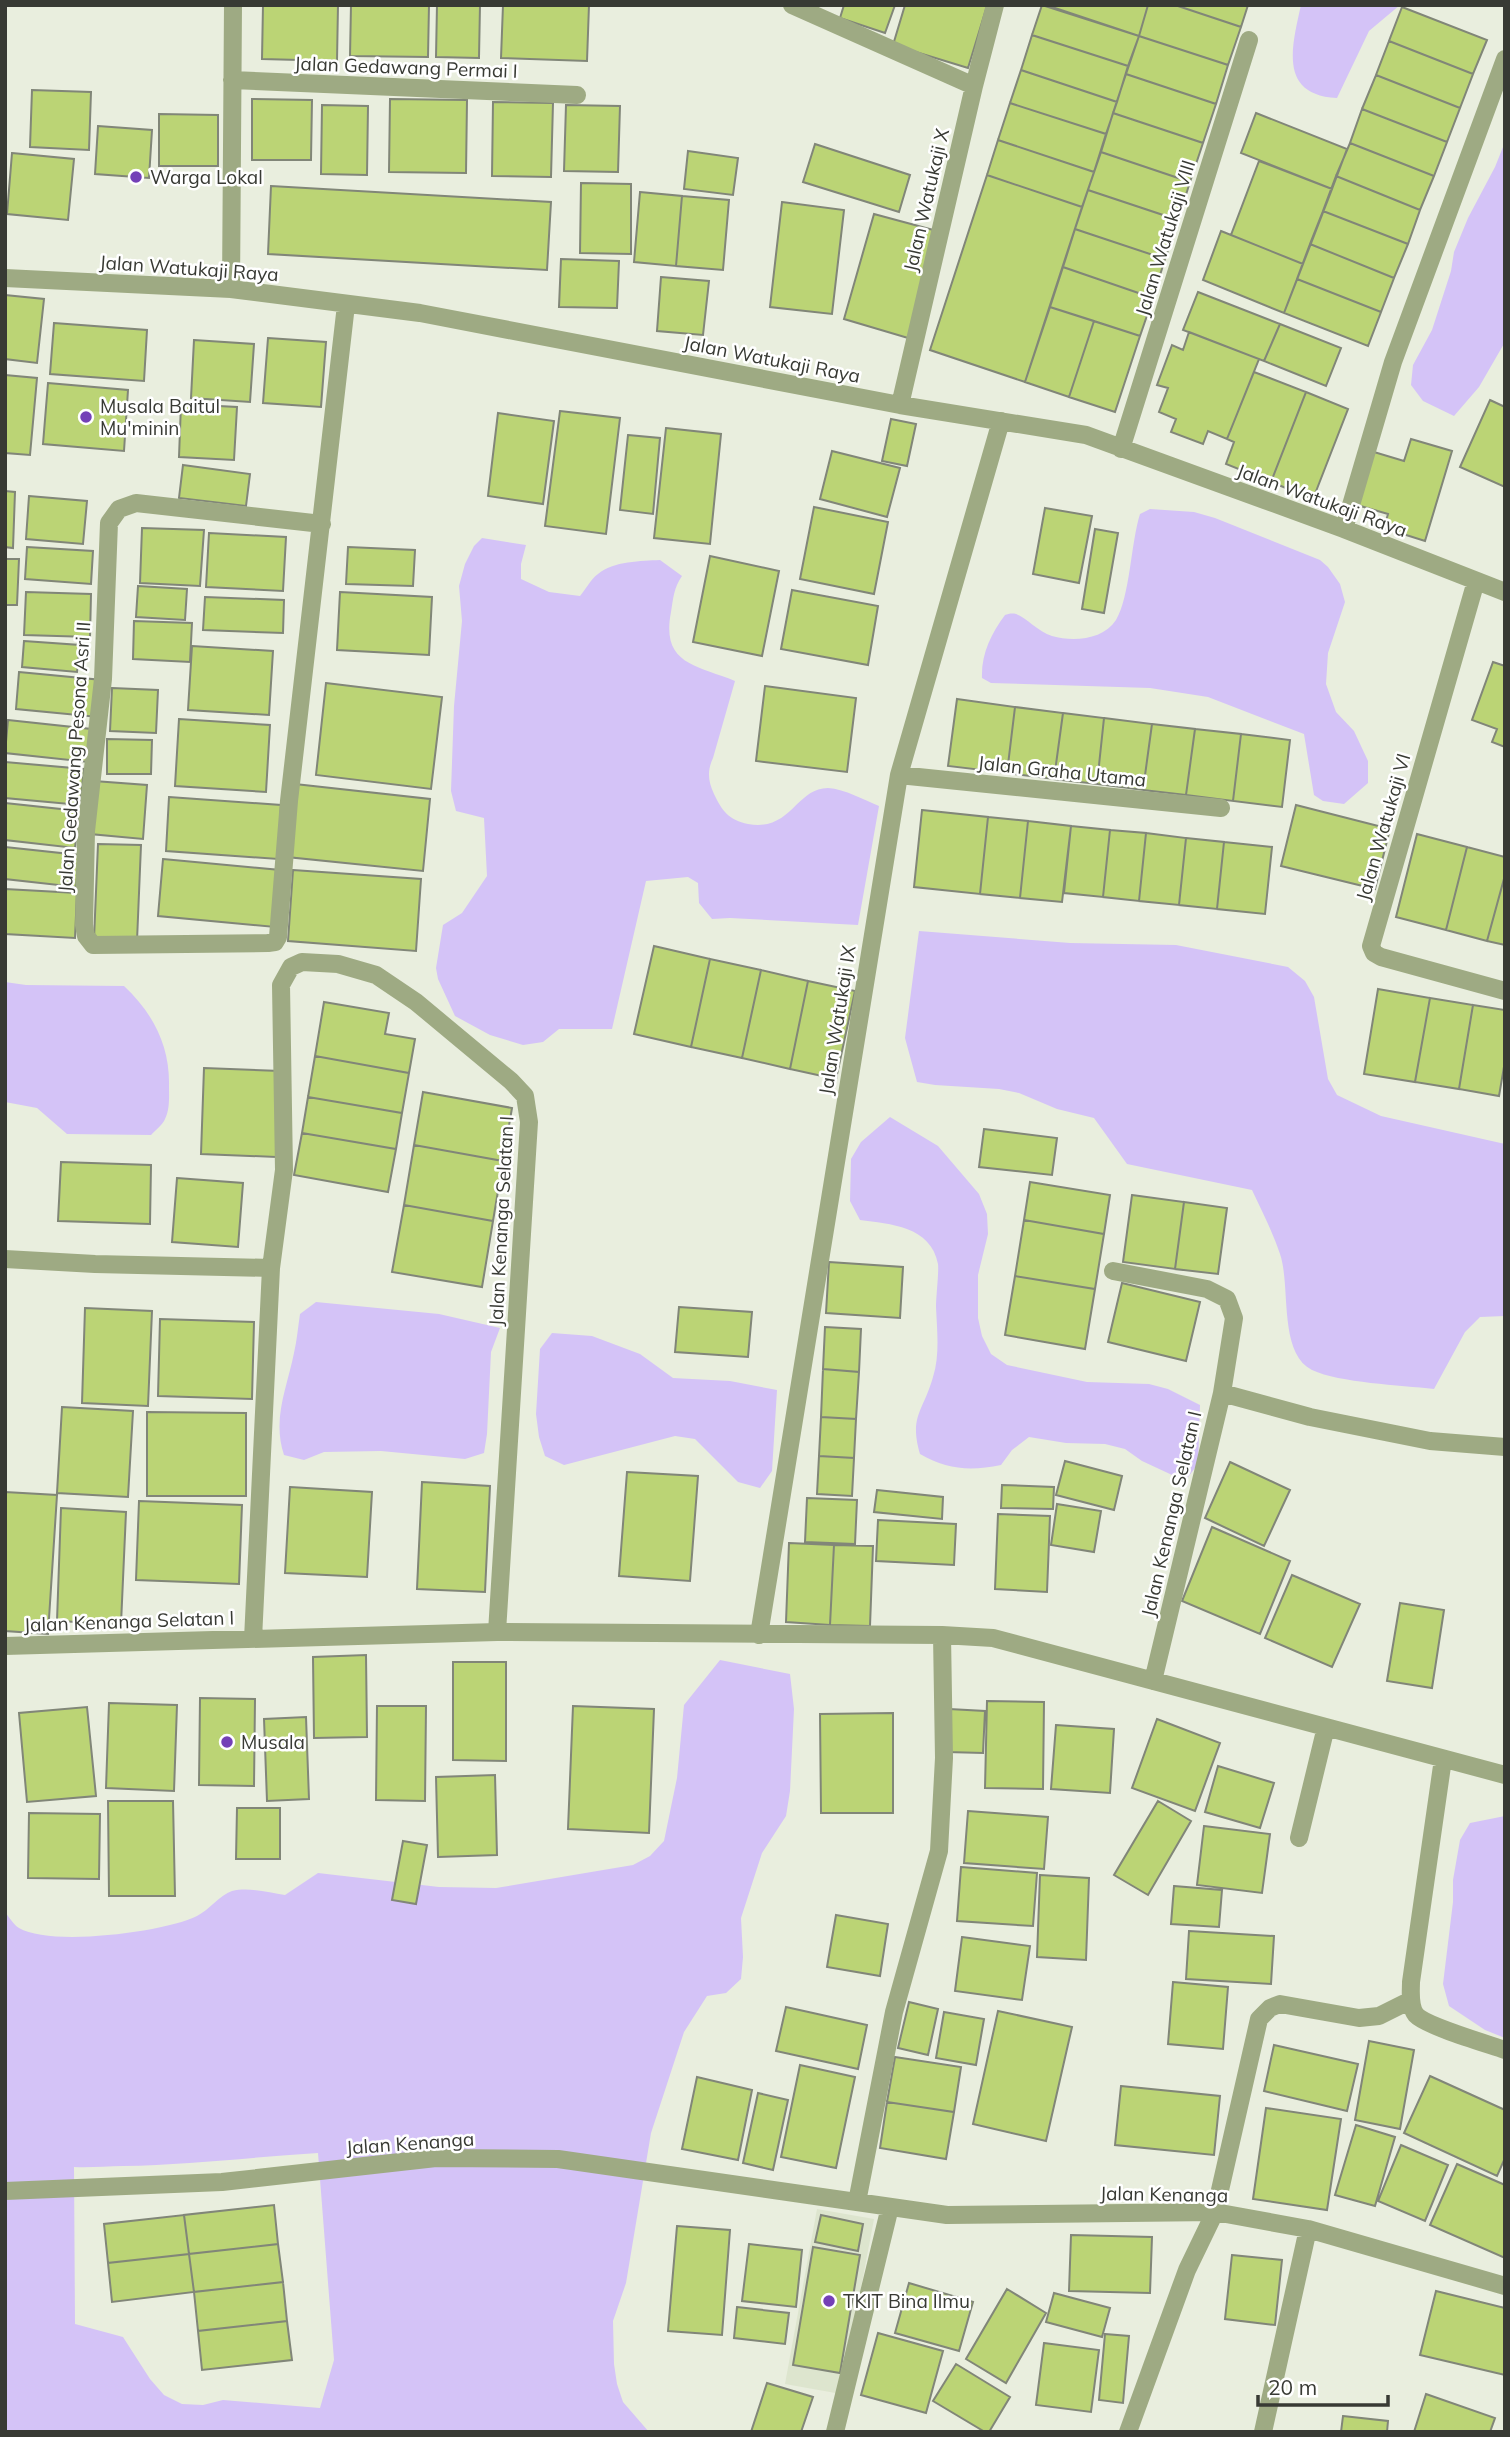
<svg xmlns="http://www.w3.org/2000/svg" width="1510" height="2437" font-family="Mulish,sans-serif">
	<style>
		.built { fill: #dde5ce }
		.green { fill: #d4c3f7; fill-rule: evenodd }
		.building { fill: #bbd475; stroke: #818678; stroke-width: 2 }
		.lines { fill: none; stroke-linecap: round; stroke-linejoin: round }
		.minor { stroke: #9eaa83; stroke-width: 18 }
		.poi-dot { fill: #7440b7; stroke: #fff; stroke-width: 2.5 }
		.labels { text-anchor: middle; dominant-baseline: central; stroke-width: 5; stroke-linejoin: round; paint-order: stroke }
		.street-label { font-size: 19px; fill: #383a34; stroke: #fff }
		.poi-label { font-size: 19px; fill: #383a34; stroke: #fff; text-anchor: start }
	</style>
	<rect width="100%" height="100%" fill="#e9eede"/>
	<path class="built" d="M817,2209L874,2219L841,2394L785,2384Z"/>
	<path class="green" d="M1301,5H1400L1369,31L1337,98C1278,95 1292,46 1301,5Z
		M1505,142V342L1479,387L1454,416L1423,401L1411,385L1413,365L1432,330L1451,271L1454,252L1468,218L1495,167Z
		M1150,509L1194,512L1215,518L1320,560L1328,567L1340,584L1345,602L1328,653L1326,684L1336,712L1354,731L1368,761V783L1344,804L1323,801L1314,795L1304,734L1208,697L1150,688L991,683L982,678C981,654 991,634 1005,615C1008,614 1012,613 1016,614C1026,617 1038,632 1052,636C1073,642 1103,640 1116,620C1130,597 1131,542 1140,514Z
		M482,538L526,545L521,564V579L549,592L580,596C586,589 591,579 598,574C613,561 642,561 660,560L682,576C674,587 673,599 671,612C661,664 695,665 735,681L713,758C707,771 708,781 714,794C722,811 729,820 748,824C791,832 796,788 828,788C845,789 864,800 879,806L858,925L730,918L712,919L699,903L698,883L688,877L646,881L612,1029H559L543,1042L523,1045L490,1035L455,1016L438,979L436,968L443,925L462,913L487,876L484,818L456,811L451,791L454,706L462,621L459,586L465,564L474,546Z
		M919,931L1070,943L1176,945L1288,967L1305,981L1314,997L1328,1079L1337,1095L1381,1116L1505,1144V1316L1480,1317L1465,1332L1434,1389C1400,1385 1340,1383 1312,1370C1278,1353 1291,1286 1280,1254C1273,1233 1262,1211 1252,1190L1127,1164L1094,1118L1057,1109L1019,1093L999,1089L935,1085L917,1082L905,1038Z
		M5,982L26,985L124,986C153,1013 170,1046 169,1086C169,1096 170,1109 165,1119C163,1124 156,1130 151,1135L67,1134L37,1108L5,1102Z
		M890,1117L938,1146L979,1194L987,1214L988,1234L978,1275V1318L982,1336L991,1354L1007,1365L1087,1382L1149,1384L1168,1389L1200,1405L1198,1464L1185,1481L1142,1461L1125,1449L1105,1444L1066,1443L1029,1437L1012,1450L1001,1465C971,1471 947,1470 920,1454C909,1416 923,1412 933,1377C940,1355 937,1330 936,1307C936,1296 939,1272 938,1264C931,1226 890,1224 860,1220L850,1201L851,1159L861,1142Z
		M316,1302L439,1314L500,1328L491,1352L487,1434L484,1453L465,1459L381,1451L324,1452L304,1460L284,1455C272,1419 287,1388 294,1353C297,1340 298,1327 300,1314Z
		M552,1333L592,1336L640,1354L673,1378L730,1381L777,1390L772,1471L760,1488L738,1482L695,1439L675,1436L564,1465L545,1456L539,1437L536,1414L540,1349Z
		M720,1660L790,1674L794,1709L790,1791L786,1816L762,1853L741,1918L743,1957L741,1979L726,1993L707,1996L684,2032L651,2133L626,2283L613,2321L614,2364L617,2384L623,2402L649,2432H5V1912C9,1917 14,1925 19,1928C51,1947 165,1932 197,1916C209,1910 220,1895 232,1891C248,1887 268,1892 285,1895L318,1873L439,1887L496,1888L633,1865L650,1856L664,1841L677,1778L684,1705ZM318,2153L334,2360L320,2408L223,2400L203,2405L182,2404L164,2395L150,2379L123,2337L75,2324L74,2167C90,2168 106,2166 123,2166C188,2165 253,2157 318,2153Z
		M1505,1816V2038L1485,2030L1449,2006L1443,1984L1453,1902V1880L1460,1840L1470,1823Z"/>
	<path class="building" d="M263,5H338L337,61L262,59Z
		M351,5H429L428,57L350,56Z
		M437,5H480L479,58L436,57Z
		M503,5H589L587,61L501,58Z
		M844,5H895L885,33L840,18Z
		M905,5L987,6L968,68L893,45Z
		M1042,5L1139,36L1128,66L1032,35Z
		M1046,5H1148L1139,36Z
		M1148,5H1175L1241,27L1228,65L1139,36Z
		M1175,5H1248L1241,27Z
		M1402,7L1487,40L1473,74L1389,41Z
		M1032,35L1128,66L1117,102L1021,70Z
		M1139,36L1228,65L1216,104L1126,74Z
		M1389,41L1473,74L1460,108L1376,75Z
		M1021,70L1117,102L1106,134L1010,103Z
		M1126,74L1216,104L1203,143L1113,113Z
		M1376,75L1460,108L1447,142L1362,109Z
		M32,90L91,92L89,150L30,147Z
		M252,99L312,100L311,160H252Z
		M390,99L467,100L466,173L389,172Z
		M493,102L553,103L551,177L492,176Z
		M1010,103L1106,134L1094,172L998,140Z
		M322,105L368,106L367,175L321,174Z
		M566,105L620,106L618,172L564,171Z
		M1362,109L1447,142L1434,176L1350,143Z
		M1113,113L1203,143L1190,182L1101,152Z
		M1256,113L1347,149L1332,189L1241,153Z
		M159,114L218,115V166H159Z
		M98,126L152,130L149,178L95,174Z
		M998,140L1094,172L1082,207L987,175Z
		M1350,143L1434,176L1420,210L1336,176Z
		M815,144L910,175L899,212L803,182Z
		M688,151L738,158L733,195L684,189Z
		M1101,152L1190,182L1178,220L1088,190Z
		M12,153L74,159L68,220L7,214Z
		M1259,161L1332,189L1303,264L1231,235Z
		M987,175L1082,207L1025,382L930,350Z
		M1336,176L1420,210L1408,244L1323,211Z
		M581,183L631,184V254L580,253Z
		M271,186L551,202L547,270L268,254Z
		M1088,190L1178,220L1165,259L1075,229Z
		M640,192L682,196L676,266L634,262Z
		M682,196L729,200L723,270L676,266Z
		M782,202L844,210L832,314L770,307Z
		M1323,211L1408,244L1394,278L1310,244Z
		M874,214L937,231L908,338L844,319Z
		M1075,229L1165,259L1153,298L1063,267Z
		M1221,231L1303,264L1284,313L1203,280Z
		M1310,244L1394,278L1381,312L1297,279Z
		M561,259L619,261L617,308L559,307Z
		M1063,267L1153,298L1140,336L1050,307Z
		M661,277L709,281L703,335L657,331Z
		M1297,279L1381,312L1368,346L1284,313Z
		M1198,292L1280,324L1264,361L1183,330Z
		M5,295L44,299L37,363L5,359Z
		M1050,307L1094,321L1069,397L1025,382Z
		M1094,321L1140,336L1115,412L1069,397Z
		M54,323L147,330L144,381L50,374Z
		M1280,324L1341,348L1326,386L1264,361Z
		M1189,332L1259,359L1227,439L1208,431L1203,444L1171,432L1176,419L1159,412L1168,388L1157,385L1172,345L1183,350Z
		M268,338L326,342L321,407L263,403Z
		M194,340L254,344L250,402L191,398Z
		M1254,372L1306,392L1271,482L1226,464L1234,442L1227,439Z
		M5,375L37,378L30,455L5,453Z
		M48,383L128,390L124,451L43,444Z
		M1306,392L1348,409L1313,499L1271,482Z
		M1490,400L1505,407V487L1460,467Z
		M181,404L237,407L234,460L179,457Z
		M560,411L620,418L606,534L545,526Z
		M498,413L554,421L543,504L488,496Z
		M891,419L916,424L907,466L882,461Z
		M666,428L721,434L710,544L654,538Z
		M628,435L660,438L653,514L620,510Z
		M1411,439L1452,451L1425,541L1384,528L1388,514L1357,505L1374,452L1404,461Z
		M832,451L900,468L887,517L820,499Z
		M183,465L250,474L246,506L179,498Z
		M5,491L15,492L13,548L5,547Z
		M29,496L87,501L83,544L26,539Z
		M814,507L888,522L874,594L800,579Z
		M1045,508L1092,516L1079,583L1033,574Z
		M142,528L204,530L200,586L140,583Z
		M1095,529L1118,533L1104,613L1082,609Z
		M209,533L286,537L283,591L206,587Z
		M27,547L93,551L91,584L25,579Z
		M348,547L415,550L413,586L346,584Z
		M710,556L779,571L762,656L693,642Z
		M5,559H19L17,605H5Z
		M138,586L187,589L185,620L136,617Z
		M792,590L878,606L868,665L781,649Z
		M26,592L91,594L90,637L24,635Z
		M340,592L432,597L429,655L337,650Z
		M205,597L284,600L283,633L203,630Z
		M134,621L192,623L190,662L133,659Z
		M24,641L80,645L77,672L22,667Z
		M192,646L273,651L269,715L188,710Z
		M1493,662L1505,666V747L1492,742L1497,729L1472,720Z
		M19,672L102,680L98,717L16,709Z
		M326,683L442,697L431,789L316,775Z
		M765,686L856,698L847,772L756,761Z
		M112,688L158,690L156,733L110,731Z
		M957,699L1015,707L1007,773L948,766Z
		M1015,707L1063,713L1054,779L1007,773Z
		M1063,713L1104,718L1097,784L1054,779Z
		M1104,718L1152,724L1143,790L1097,784Z
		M179,719L270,725L266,792L175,786Z
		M8,720L91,729L88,762L5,753Z
		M1152,724L1195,729L1186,795L1143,790Z
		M1195,729L1241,734L1233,801L1186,795Z
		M1241,734L1290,740L1282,807L1233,801Z
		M107,739L152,740L151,774H107Z
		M5,762L84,769L80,805L5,798Z
		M94,781L147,785L143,839L90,834Z
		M295,784L430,799L423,871L287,857Z
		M169,797L281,805L278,859L166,851Z
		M5,803L79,811L75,848L5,840Z
		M1296,805L1390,829L1375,889L1281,866Z
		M922,810L988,817L980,894L914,887Z
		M988,817L1028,821L1020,898L980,894Z
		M1028,821L1071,826L1062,902L1020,898Z
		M1071,826L1110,830L1103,897L1064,893Z
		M1110,830L1146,833L1139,901L1103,897Z
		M1146,833L1186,838L1179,905L1139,901Z
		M1417,834L1467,847L1446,930L1396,917Z
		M1186,838L1224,842L1217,909L1179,905Z
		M1224,842L1272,847L1265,914L1217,909Z
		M98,844L141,845L137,941L94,939Z
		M5,847L79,855L76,887L5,879Z
		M1467,847L1505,857V875L1487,941L1446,930Z
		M163,859L280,870L275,927L158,916Z
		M293,870L421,879L416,951L288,941Z
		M1505,875V945L1487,941Z
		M5,889L77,893L75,938L5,934Z
		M654,946L710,959L691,1047L634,1034Z
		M710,959L761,970L742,1058L691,1047Z
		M761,970L808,981L790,1069L742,1058Z
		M808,981L855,991L836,1079L790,1069Z
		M1378,989L1430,998L1415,1082L1364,1074Z
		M1430,998L1473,1005L1459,1089L1415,1082Z
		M324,1002L389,1013L385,1034L415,1039L409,1073L315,1056Z
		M1473,1005L1505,1010V1061L1499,1096L1459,1089Z
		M315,1056L409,1073L402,1113L308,1097Z
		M204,1068L280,1071L276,1157L201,1154Z
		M423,1092L512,1108L503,1161L414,1145Z
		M308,1097L402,1113L396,1149L302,1133Z
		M984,1129L1057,1138L1052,1175L979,1167Z
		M302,1133L396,1149L388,1192L294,1175Z
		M414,1145L503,1161L493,1221L404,1205Z
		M61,1162L151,1165L150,1224L58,1221Z
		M177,1178L243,1183L238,1247L172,1242Z
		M1030,1182L1110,1195L1104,1234L1024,1220Z
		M1132,1195L1184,1202L1175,1269L1123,1262Z
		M1184,1202L1227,1208L1218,1274L1175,1269Z
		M404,1205L493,1221L482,1287L392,1272Z
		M1024,1220L1104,1234L1095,1289L1015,1276Z
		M829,1262L903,1267L900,1318L826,1313Z
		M1015,1276L1095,1289L1085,1349L1005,1335Z
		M1122,1283L1200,1302L1186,1361L1108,1342Z
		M679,1307L752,1312L748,1357L675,1352Z
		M85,1308L152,1311L148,1406L82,1403Z
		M160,1319L254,1322L252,1399L158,1396Z
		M825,1327L861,1329L859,1372L823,1369Z
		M823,1369L859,1372L856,1419L821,1417Z
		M62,1407L133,1411L128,1497L57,1493Z
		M147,1412L246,1413V1496H147Z
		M821,1417L856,1419L854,1458L819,1456Z
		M819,1456L854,1458L852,1496L817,1494Z
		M1065,1461L1122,1476L1114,1510L1056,1495Z
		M1230,1462L1290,1490L1264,1546L1205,1518Z
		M627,1472L698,1476L690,1581L619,1576Z
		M422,1482L490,1486L485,1592L417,1589Z
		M1002,1485L1054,1487L1053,1509L1001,1508Z
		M290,1487L372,1492L367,1577L285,1573Z
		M877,1490L943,1497L942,1519L874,1512Z
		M5,1492L57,1495L48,1634L5,1631Z
		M807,1498L857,1500L855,1544L805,1542Z
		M139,1501L242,1505L239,1584L136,1580Z
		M1057,1504L1101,1511L1094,1552L1051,1545Z
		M61,1508L126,1512L121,1624L57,1621Z
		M998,1514L1050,1516L1047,1592L995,1589Z
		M878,1520L956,1524L954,1565L876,1561Z
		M1212,1527L1290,1561L1260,1634L1182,1601Z
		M789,1543L834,1545L830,1625L786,1622Z
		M834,1545L873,1546L870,1626L830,1625Z
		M1292,1575L1360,1604L1332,1667L1265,1638Z
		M1400,1603L1444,1610L1432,1688L1387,1681Z
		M366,1655L367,1737L314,1738L313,1657Z
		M453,1662H506V1761L453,1760Z
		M200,1698L255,1699L254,1786L199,1785Z
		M987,1701L1044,1702L1043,1789L985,1788Z
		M109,1703L177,1705L174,1791L106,1788Z
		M377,1706H426L425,1801L376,1800Z
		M573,1706L654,1709L649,1833L568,1829Z
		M87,1707L96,1796L27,1802L19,1713Z
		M949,1709L985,1711L983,1753L947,1752Z
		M893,1713V1813H821L820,1714Z
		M306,1717L309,1799L267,1801L264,1719Z
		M1157,1719L1220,1743L1195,1811L1132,1788Z
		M1056,1725L1114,1729L1110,1793L1051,1789Z
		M1218,1766L1274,1783L1260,1828L1205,1812Z
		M495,1775L497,1855L438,1857L436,1777Z
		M108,1801H173L175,1896H109Z
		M1158,1801L1191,1821L1148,1895L1114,1875Z
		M237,1808H280V1859H236Z
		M968,1811L1048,1817L1044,1869L964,1863Z
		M29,1813L100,1814L99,1879L28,1878Z
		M1204,1826L1270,1834L1262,1893L1197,1885Z
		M403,1841L427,1845L416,1904L392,1900Z
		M961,1867L1037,1873L1033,1926L957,1921Z
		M1040,1875L1089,1878L1086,1960L1037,1957Z
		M1174,1886L1222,1890L1219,1927L1171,1924Z
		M836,1915L888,1924L880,1976L827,1967Z
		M1189,1931L1274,1936L1271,1984L1186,1979Z
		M962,1937L1030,1946L1022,2000L955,1991Z
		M1173,1982L1228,1987L1223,2049L1168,2044Z
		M909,2002L938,2009L928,2055L898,2048Z
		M786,2007L867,2025L858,2069L776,2051Z
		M998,2011L1072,2027L1046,2141L973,2124Z
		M944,2012L984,2019L976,2065L936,2058Z
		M1369,2041L1414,2050L1400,2129L1355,2120Z
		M1274,2045L1358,2064L1347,2111L1264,2091Z
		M895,2057L961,2067L954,2112L887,2102Z
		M800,2065L855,2077L836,2168L781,2157Z
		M1430,2076L1505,2110V2158L1497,2176L1404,2133Z
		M697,2077L752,2090L738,2160L682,2149Z
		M1121,2086L1220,2096L1214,2155L1115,2145Z
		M758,2093L788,2100L773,2170L743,2163Z
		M887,2102L954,2112L946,2159L880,2148Z
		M1266,2108L1341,2119L1327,2210L1253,2199Z
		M1356,2125L1395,2137L1375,2206L1335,2195Z
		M1401,2145L1448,2165L1425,2221L1378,2201Z
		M1457,2164L1505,2185V2258L1430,2225Z
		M274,2205L278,2244L189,2254L184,2215Z
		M184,2215L189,2254L108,2263L104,2224Z
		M821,2215L863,2224L858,2251L815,2242Z
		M677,2226L730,2230L722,2335L668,2331Z
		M1071,2235L1152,2237L1150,2293L1069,2291Z
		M278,2244L283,2282L194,2292L189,2254Z
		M749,2244L802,2250L796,2307L742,2301Z
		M813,2247L860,2255L840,2373L793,2365Z
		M189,2254L194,2292L112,2302L108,2263Z
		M1232,2255L1282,2260L1275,2325L1225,2319Z
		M283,2282L287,2321L198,2331L194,2292Z
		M909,2283L973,2302L959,2351L895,2333Z
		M1007,2289L1046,2313L1006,2383L966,2359Z
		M1436,2291L1505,2308V2375L1420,2355Z
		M1054,2293L1110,2308L1102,2337L1046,2322Z
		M737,2307L789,2313L785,2344L734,2338Z
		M287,2321L292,2360L202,2370L198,2331Z
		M878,2333L943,2351L926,2413L861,2395Z
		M1105,2334L1129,2336L1123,2403L1099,2400Z
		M1044,2343L1099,2350L1091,2412L1036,2405Z
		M956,2364L1010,2397L989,2432H985L933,2401Z
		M767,2383L813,2397L801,2432H751Z
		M1426,2394L1495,2418L1490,2432H1414Z
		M1343,2416L1388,2421L1387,2432H1341Z"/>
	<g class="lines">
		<path class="minor" d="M792,5L974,86
			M232,80L577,95
			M5,278L231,289L420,313L900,405L1086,435L1344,529L1505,592
			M231,289L233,5
			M900,405L974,86L995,5
			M1121,449L1249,40
			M322,524L136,503L119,509L109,523L103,679L86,831L84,925L86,936L93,945L268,943L275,942L278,937L289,801L346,305
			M1344,529L1393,362L1505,59
			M1476,581L1371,946L1374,953L1381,957L1505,991
			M899,775L1221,808
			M5,1259L95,1264L271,1268
			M1113,1271L1207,1289L1227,1299L1234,1318L1222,1393
			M759,1635L899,775L1001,421
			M253,1639L271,1268L284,1170L281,985L291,967L302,962L338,964L376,975L416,1002L511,1081L525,1096L529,1122L497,1632
			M5,1646L497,1632L942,1635L993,1638L1505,1775
			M1153,1681L1222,1393L1310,1417L1430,1441L1505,1447
			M1443,1759L1411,1982C1411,1992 1409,2006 1416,2015C1426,2026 1488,2044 1505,2050
			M1299,1838L1326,1727
			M5,2191L222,2182L436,2158L558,2159L947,2215L1215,2212L1308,2229L1505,2286
			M857,2202L894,2012L939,1851L944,1758L942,1635
			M835,2432L890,2207
			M1128,2432L1187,2270L1215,2212L1259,2019L1270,2008L1280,2004L1359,2018L1379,2016L1411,2000
			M1263,2432L1308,2229"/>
	</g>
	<g class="poi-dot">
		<circle cx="136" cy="177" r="7"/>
		<circle cx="86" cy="417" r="7"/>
		<circle cx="227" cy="1742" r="7"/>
		<circle cx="829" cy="2301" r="7"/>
	</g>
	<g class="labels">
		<g class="street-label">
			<text transform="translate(406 67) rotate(2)">Jalan Gedawang Permai I</text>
			<text transform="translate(926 200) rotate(-77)">Jalan Watukaji X</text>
			<text transform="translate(1165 238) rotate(-73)">Jalan Watukaji VIII</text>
			<text transform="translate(189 268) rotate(4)">Jalan Watukaji Raya</text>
			<text transform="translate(772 359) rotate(11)">Jalan Watukaji Raya</text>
			<text transform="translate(1322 500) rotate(20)">Jalan Watukaji Raya</text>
			<text transform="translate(74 757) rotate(-86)">Jalan Gedawang Pesona Asri II</text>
			<text transform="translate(1062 771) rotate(6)">Jalan Graha Utama</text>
			<text transform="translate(1383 827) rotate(-74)">Jalan Watukaji VI</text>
			<text transform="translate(837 1020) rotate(-81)">Jalan Watukaji IX</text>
			<text transform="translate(501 1221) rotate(-87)">Jalan Kenanga Selatan I</text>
			<text transform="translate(1171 1514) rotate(-77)">Jalan Kenanga Selatan I</text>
			<text transform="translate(129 1621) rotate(-2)">Jalan Kenanga Selatan I</text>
			<text transform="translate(410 2143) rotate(-4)">Jalan Kenanga</text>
			<text transform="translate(1164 2194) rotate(1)">Jalan Kenanga</text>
		</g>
		<g class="poi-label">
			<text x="150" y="177">Warga Lokal</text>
			<text x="100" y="406">Musala Baitul<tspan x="100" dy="22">Mu'minin</tspan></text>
			<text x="241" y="1742">Musala</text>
			<text x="843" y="2301">TKIT Bina Ilmu</text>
		</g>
	</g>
	<rect width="1510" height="2437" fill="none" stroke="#383a34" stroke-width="14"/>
	<path d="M1258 2395v10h130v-10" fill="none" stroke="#383a34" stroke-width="3.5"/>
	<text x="1268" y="2395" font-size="21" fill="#383a34" stroke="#ffffff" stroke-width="5" paint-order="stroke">20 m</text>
</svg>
